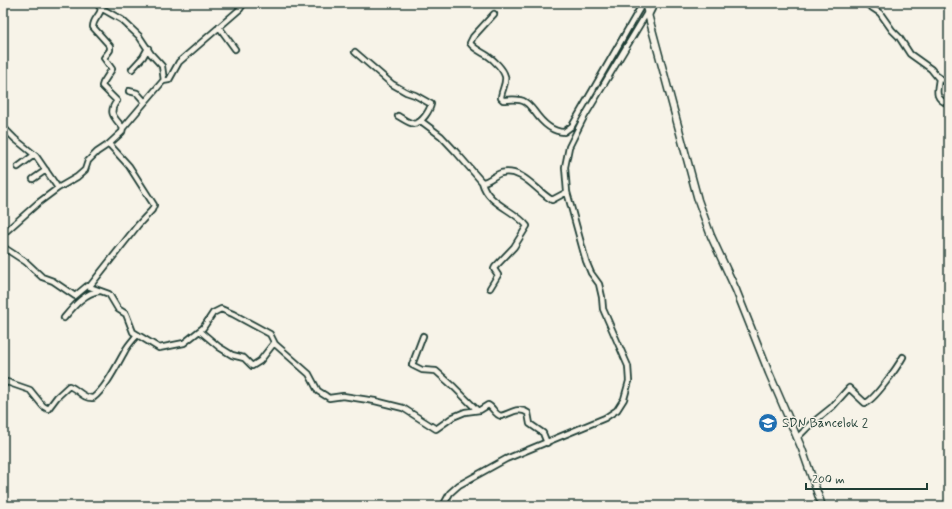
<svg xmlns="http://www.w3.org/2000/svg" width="952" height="509" font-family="Mynerve,sans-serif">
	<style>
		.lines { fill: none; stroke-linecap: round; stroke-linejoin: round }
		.minor-casing { stroke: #1f3d34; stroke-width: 8 }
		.tertiary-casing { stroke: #1f3d34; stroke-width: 9 }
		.minor { stroke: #f7f3e8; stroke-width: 4.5 }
		.tertiary { stroke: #f7f3e8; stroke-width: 6 }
		.labels { text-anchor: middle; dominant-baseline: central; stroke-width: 3; stroke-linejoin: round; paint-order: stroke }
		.poi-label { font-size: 13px; fill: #1f3d34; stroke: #f7f3e8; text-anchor: start }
	</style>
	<rect width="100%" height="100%" fill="#f7f3e8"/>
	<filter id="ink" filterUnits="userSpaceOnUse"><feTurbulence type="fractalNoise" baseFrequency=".025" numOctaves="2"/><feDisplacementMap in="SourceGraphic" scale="8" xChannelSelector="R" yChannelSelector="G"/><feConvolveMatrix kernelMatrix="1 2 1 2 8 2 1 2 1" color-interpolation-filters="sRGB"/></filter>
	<g filter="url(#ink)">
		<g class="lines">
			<g class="minor-casing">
				<path id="minor" d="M865,3L880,13L892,30L899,37L910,54L931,69L939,79C937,91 934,99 949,104
					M101,8L122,20L139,36L151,54L162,66L164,81
					M494,14L473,37L470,43C474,49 482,52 488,56C494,60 503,69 505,76C507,83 501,91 501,98L503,100C510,100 519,98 525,102C529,104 531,108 534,111C541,121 551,132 564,132L572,126L643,3
					M649,15L655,3
					M219,27L235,49
					M355,52L392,84L406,92L415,95L431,104C430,109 428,112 425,116C415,129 410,123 398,116
					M132,69L143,57L148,48
					M937,76L949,84
					M129,91L137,93L145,102
					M421,121L441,136L456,152L482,182C489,182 494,175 501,173C523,168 536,191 552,200L567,192
					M3,127L15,139L36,156L58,188L77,177L85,170L88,161L97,152L109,144
					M123,128L163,81L169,80L179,62L240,9L244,3
					M18,167L34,155
					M33,179L46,170
					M482,182C488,205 514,209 527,226L514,247L495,267L494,269L498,275L490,288
					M3,234L38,203L58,188
					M3,247L26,262L42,277L53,281L75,296L87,286L109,294L118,309L126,314L133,332L159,348L184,343L203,328L213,313L221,309L233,314L270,334L275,344L309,374L318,391L326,396L329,398L343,396L375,401L403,408L436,429L453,417L465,412L480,410L488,405C493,407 495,415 501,416C510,414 518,406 528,413L530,424L543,433L547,443
					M90,286L138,225L152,210L154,205L129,166L109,144L122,132L123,128C115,118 107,113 117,101L102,86L103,83L112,69L104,58L110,50V46L93,27C93,19 100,16 101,9L97,3
					M64,318C73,307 85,292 100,291
					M200,331L219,347L232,355L244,358L252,366L260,361L274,343
					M423,336L412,365L422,370L436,371L454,387L477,410
					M3,385L7,382L30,390L43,406L48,409L57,397L69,386C78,389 83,399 93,398C106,388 117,365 125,351C128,345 133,340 137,335
					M797,438L812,423L832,407L849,388L865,403C874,401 898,366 903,357
					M443,506L450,493L459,485L506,459L605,418L617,410L624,399L629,381L628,366L603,309L602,297L599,284L591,273L586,261L567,192L565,167L569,147L583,119L648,11"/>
			</g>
			<g class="tertiary-casing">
				<path id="tertiary" d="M645,3L698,200L711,236L736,290L769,373L802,449L822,506"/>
			</g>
			<use href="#minor" class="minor"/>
			<use href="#tertiary" class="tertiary"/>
		</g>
	</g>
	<defs>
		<g id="school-disc" transform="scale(1)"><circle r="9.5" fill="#1f6fb2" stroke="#f7f3e8"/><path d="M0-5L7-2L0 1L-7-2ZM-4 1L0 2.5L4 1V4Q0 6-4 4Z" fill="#fff"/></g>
	</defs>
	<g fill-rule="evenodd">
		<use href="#school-disc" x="768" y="423"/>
	</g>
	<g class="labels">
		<g class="poi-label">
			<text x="782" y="423">SDN Bancelok 2</text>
		</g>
	</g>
	<rect width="952" height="509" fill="none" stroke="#f7f3e8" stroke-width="16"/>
	<rect x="8" y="8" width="936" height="493" fill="none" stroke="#1f3d34" stroke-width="1.5" filter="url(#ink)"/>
	<path d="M806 483v6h121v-6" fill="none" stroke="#1f3d34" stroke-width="2"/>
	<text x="812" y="483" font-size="12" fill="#1f3d34" stroke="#f7f3e8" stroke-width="3" paint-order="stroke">200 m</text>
</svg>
